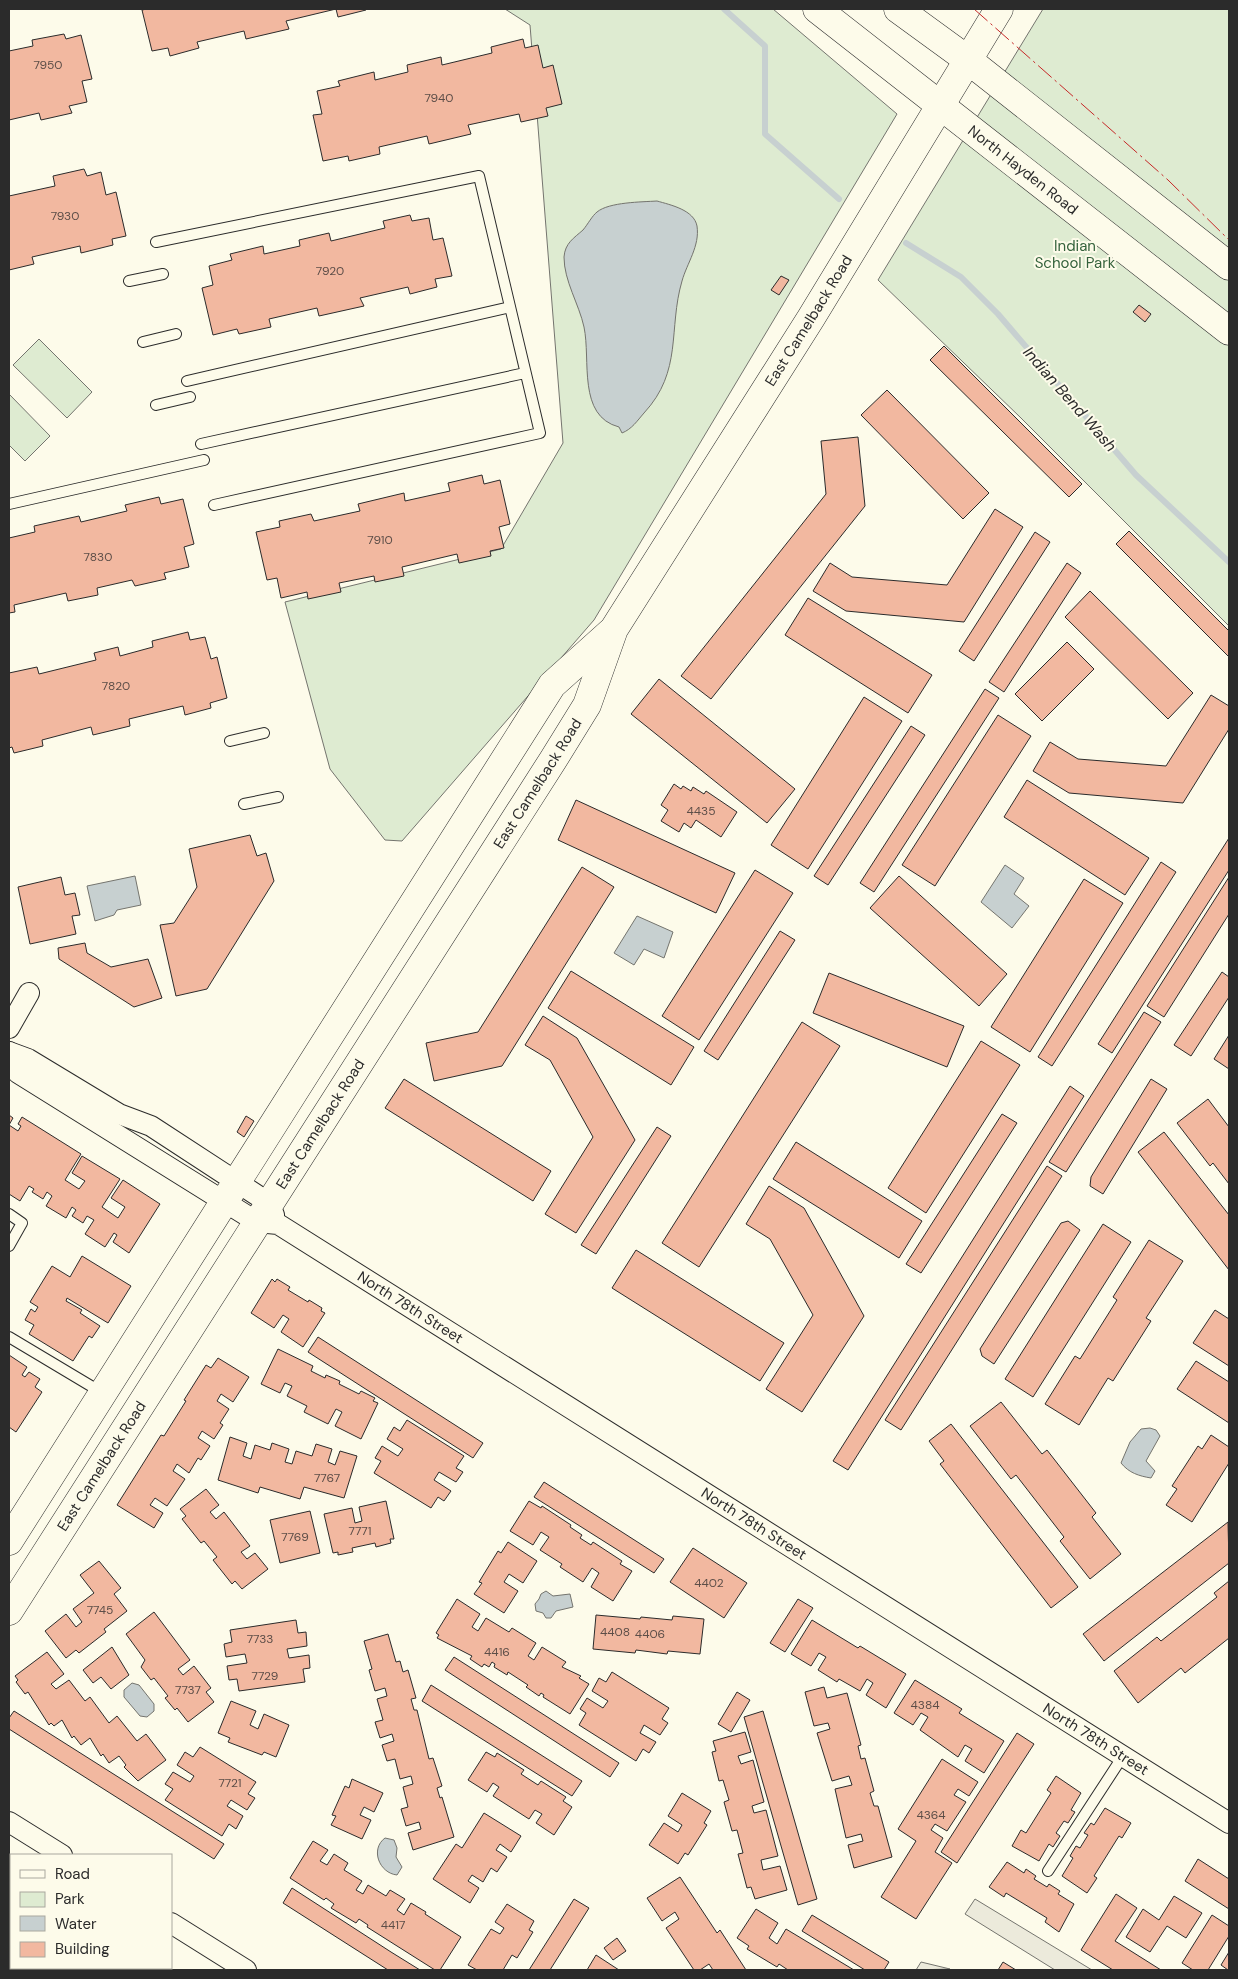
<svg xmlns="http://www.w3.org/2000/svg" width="1238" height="1979" font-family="'DM Sans',sans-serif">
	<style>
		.green { fill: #deebd1; stroke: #74746e }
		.parking { fill: #eceadb; stroke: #74746e }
		.water { fill: #c7d0d0; stroke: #74746e }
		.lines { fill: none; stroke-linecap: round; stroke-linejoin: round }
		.stream { stroke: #c7d0d0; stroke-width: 6 }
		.building { fill: #f2b8a0; stroke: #2b2b2b }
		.lane-casing { stroke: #2b2b2b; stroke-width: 12 }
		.street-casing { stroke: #2b2b2b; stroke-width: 22 }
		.secondary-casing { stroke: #2b2b2b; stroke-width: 29 }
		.primary-casing { stroke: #2b2b2b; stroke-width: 29 }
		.lane { stroke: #fdfbea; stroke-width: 10 }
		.street { stroke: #fdfbea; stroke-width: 20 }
		.secondary { stroke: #fdfbea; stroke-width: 28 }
		.primary { stroke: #fdfbea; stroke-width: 28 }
		.power { stroke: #c62828; stroke-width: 1; stroke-dasharray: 18 4 2.5 4; stroke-linecap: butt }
		.labels { text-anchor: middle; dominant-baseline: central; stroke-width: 4; stroke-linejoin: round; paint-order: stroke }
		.number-label { font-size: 12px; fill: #5d4e48 }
		.street-label { font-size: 15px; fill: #2b2b2b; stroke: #fdfbea }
		.park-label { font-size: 15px; fill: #34623c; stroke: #fdfbea }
		.water-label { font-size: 16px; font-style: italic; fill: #2b2b2b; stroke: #fdfbea }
	</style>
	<rect width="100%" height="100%" fill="#fdfbea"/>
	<path class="green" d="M505,9H773L897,114L594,620L402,841L385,840L330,769L285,602L501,549L563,443L530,25Z
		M1043,9H1229V626L1021,418L878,280Z
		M39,339L92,392L67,418L13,365Z
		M9,394L50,436L25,461L9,445Z"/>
	<path class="parking" d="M975,1899L1092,1970H1055L965,1914Z
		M921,1962L950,1969L916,1970Z"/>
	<path class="water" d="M657,201C671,205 694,210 697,226C700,246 687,263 682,281C668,329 683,371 644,413C637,421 632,429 622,433L619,427C577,416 591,360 584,327C579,304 564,281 564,257C565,243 574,238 583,230C588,224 592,216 597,212C609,202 642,202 657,201Z
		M1005,865L1024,878L1014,894L1029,906L1012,928L981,902Z
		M135,876L141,905L117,910L114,915L95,921L87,886Z
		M637,916L673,932L664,958L644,949L634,965L614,953Z
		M1150,1428L1156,1430L1160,1436L1146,1461L1155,1471L1151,1478C1139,1476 1129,1473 1121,1463L1130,1442L1141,1429Z
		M546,1591L553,1596L570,1594L573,1607L556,1611L551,1618H546L543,1613L536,1611L535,1604L539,1599L541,1594Z
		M132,1683L139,1685L154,1704V1711L147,1717L140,1716L124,1697V1690Z
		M385,1838L394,1840L397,1848L396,1857L402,1867L397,1875C379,1873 370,1849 385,1838Z"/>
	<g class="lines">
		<path class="stream" d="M724,9L765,46V134L839,199
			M906,243L961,277L998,314L1136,475L1229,562"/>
	</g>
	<path class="building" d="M147,9H366V10L338,17L336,9L286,21L289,29L246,39L244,31L197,42L199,48L170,56L168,48L152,51L142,10Z
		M64,34L66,39L81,35L92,79L82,81L87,102L69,106L72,113L41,120L39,113L9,120V51L33,46L32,40Z
		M523,39L525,48L538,45L543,68L553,65L562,104L546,108L548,116L521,122L519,114L468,125L471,134L429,144L427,136L379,147L380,154L349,161L348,156L323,161L313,115L322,114L317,91L340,86L338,81L374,72L375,80L408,72L407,65L441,57L442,65L492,53L491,47Z
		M84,169L87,176L101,172L106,195L116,192L126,236L112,239L113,245L81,253L80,246L32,257L34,264L9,270V196L55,186L53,176Z
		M410,215L412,221L429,218L433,240L443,238L452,276L435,279L437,287L410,294L408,287L360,298L364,306L319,316L317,308L269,319L271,327L239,334L237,329L213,335L202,288L213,285L209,266L232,260L230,254L263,246L264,254L300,246L299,240L329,233L331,241L385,228L383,221Z
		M781,276L789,280L779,295L771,290Z
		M1139,305L1151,314L1145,322L1133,312Z
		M944,346L1082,484L1069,497L930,360Z
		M887,390L989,493L963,519L861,415Z
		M858,437L865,506L711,699L681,676L826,494L821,441Z
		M482,475L484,484L500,480L510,524L499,527L504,548L490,551L491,556L459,563L457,554L402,567L404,576L375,582L374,576L339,583L341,592L308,599L307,592L281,598L277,578L267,580L256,532L280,527L279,521L311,514L314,521L360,511L358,504L404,493L405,501L450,491L448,483Z
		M159,497L161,504L183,499L194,544L184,547L189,567L164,573L166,579L135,586L132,580L97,588L98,595L68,601L66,593L14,605L15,612L9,613V538L35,532L34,526L79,516L81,522L127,511L125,505Z
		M995,509L1023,527L964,622L846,611L813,591L830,563L852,577L947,585Z
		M1129,531L1229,631V657L1116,544Z
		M1035,532L1050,542L974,661L959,651Z
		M1067,563L1081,573L1004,692L989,682Z
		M1090,591L1193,693L1168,719L1065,617Z
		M808,598L932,675L908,713L785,635Z
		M188,632L190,640L205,637L211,659L217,657L227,698L210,703L211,708L185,715L183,706L129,719L130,726L93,735L91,727L42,740L43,746L14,753L12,747L9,748V673L37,667L39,674L96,660L94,653L118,647L120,656L153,647L152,641Z
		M1067,642L1094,669L1042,721L1015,694Z
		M659,679L795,789L767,823L631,714Z
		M985,689L999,698L874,892L860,883Z
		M1211,695L1229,706V729L1183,803L1069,793L1033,771L1050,742L1078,759L1166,766Z
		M864,697L902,721L808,869L771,845Z
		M998,715L1031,736L935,886L902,865Z
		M911,726L925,735L828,885L814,876Z
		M1027,780L1149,858L1125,895L1004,817Z
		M674,784L681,789L683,786L691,791L693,787L704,794L706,791L737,812L721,837L696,820L691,828L684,823L679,832L661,821L668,810L661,805Z
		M576,800L735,873L716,913L558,840Z
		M250,835L257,856L266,853L274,881L207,989L176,996L160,925L174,923L197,887L189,849Z
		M1229,838V870L1112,1053L1098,1044Z
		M1161,862L1176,872L1052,1066L1038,1057Z
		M582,867L614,887L502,1066L434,1081L426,1043L478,1032Z
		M755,870L793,893L699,1040L662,1016Z
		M899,876L1007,974L979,1006L870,908Z
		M61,877L65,895L75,893L80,915L72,916L76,934L30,944L18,887Z
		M1229,877V914L1164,1017L1147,1006Z
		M1084,879L1123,903L1030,1052L991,1027Z
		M780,931L795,940L718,1060L704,1051Z
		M85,943L87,953L111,967L148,959L162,998L134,1007L59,959L58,948Z
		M571,971L694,1047L671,1085L548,1008Z
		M1222,972L1229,977V997L1191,1056L1174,1045Z
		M829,973L964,1026L947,1067L813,1013Z
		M1144,1012L1161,1022L1066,1172L1049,1162Z
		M543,1016L577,1038L635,1140L576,1233L545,1214L593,1137L550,1060L525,1045Z
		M802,1022L840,1046L699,1267L662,1243Z
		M1229,1035V1069L1214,1059Z
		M981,1041L1020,1065L926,1213L888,1188Z
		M404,1079L551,1171L533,1201L385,1108Z
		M1151,1079L1167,1089L1103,1194L1090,1186L1091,1177Z
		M1070,1086L1084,1096L848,1470L833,1461Z
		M1208,1099L1229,1127V1184L1213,1163L1210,1166L1177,1123Z
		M1002,1114L1017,1123L921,1273L906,1264Z
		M9,1115L13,1118L9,1125L18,1131L21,1126L18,1124L22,1117L81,1154L65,1180L79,1189L85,1181L72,1173L82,1156L120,1179L102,1207L118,1218L125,1207L111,1198L123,1180L160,1204L129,1253L113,1242L117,1235L114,1233L105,1247L85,1234L94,1220L87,1216L83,1223L72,1216L76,1210L72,1207L66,1218L46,1206L52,1196L47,1192L43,1199L32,1192L34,1189L29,1186L20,1201L9,1194Z
		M246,1116L254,1121L244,1137L237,1132Z
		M657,1127L671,1136L596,1254L581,1245Z
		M1164,1132L1229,1215V1270L1138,1152Z
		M796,1142L922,1221L899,1258L773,1179Z
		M1047,1166L1062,1176L901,1430L885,1420Z
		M769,1186L804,1208L864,1316L802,1412L766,1389L813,1315L770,1239L746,1224Z
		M1068,1221L1080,1230L994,1364L982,1356L980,1349L1061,1223Z
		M1103,1224L1131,1242L1033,1397L1005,1379Z
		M1149,1240L1183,1261L1146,1318L1151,1321L1113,1381L1108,1378L1079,1425L1045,1404L1075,1356L1080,1359L1117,1300L1113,1297Z
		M636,1250L784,1343L760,1381L612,1288Z
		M82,1256L131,1286L108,1323L67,1298L66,1301L82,1310L80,1313L100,1326L92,1338L89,1336L73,1361L29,1334L34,1325L25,1320L31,1309L35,1312L38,1307L30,1302L52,1266L70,1277Z
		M272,1279L275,1282L277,1279L290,1287L288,1290L308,1302L309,1300L322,1308L321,1311L325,1313L303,1347L281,1332L289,1319L283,1315L274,1328L251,1313Z
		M1215,1310L1229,1319V1366L1193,1343Z
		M318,1337L483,1443L473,1458L308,1352Z
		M278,1349L313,1366L311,1371L325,1378L326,1375L340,1381L339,1384L359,1394L361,1391L375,1398L373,1401L378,1403L361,1439L335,1426L342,1412L336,1409L328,1424L304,1412L307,1406L287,1396L292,1386L285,1383L280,1393L261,1384Z
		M9,1355L27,1367L22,1375L25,1377L29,1372L40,1379L35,1387L42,1392L16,1432L9,1427Z
		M218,1358L249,1377L233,1402L221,1394L217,1401L229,1409L220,1423L223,1425L214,1439L202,1431L198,1438L210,1446L201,1460L198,1458L189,1473L177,1464L173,1471L185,1479L167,1506L155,1498L150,1505L163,1513L154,1528L117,1505L161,1435L164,1436L186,1401L184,1400L206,1365L211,1368Z
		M1196,1361L1229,1382V1423L1177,1389Z
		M1001,1402L1042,1454L1047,1450L1096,1513L1092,1517L1121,1554L1090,1579L1060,1541L1064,1537L1016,1475L1011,1479L970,1426Z
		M407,1420L464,1456L456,1468L463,1472L456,1482L439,1472L434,1480L451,1491L444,1501L438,1497L431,1508L374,1473L381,1461L375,1458L382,1446L398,1456L403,1449L387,1439L394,1427L400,1431Z
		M951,1424L1078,1587L1051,1608L940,1464L944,1461L929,1441Z
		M1211,1435L1229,1447V1463L1192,1522L1166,1505L1177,1489L1172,1486L1198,1446L1202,1449Z
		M230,1437L247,1443L243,1456L251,1459L255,1445L270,1450L272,1443L289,1449L285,1462L292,1464L296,1451L312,1456L316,1444L332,1449L328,1462L335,1465L340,1451L357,1456L344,1498L304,1487L300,1499L260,1487L258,1493L218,1480Z
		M544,1482L664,1559L654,1573L534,1497Z
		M206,1489L219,1505L210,1512L216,1519L224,1512L250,1546L241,1552L247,1559L255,1553L268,1569L242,1589L235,1581L232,1584L213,1560L217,1557L204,1541L201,1543L182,1519L186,1516L180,1509Z
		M386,1501L394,1539H390L391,1543L376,1547L375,1543L352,1548L353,1552L338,1555V1552L333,1553L324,1514L352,1508L355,1523L362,1521L359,1507Z
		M529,1501L541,1508L542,1506L571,1525L570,1527L582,1535L580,1538L591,1545L593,1542L622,1561L620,1564L632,1571L613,1601L591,1587L599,1573L592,1568L583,1582L560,1567L562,1564L540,1550L549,1537L541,1532L533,1545L510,1531Z
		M310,1511L320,1553L280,1563L270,1520Z
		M1228,1522L1229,1563L1104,1661L1083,1634Z
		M508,1542L537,1561L523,1583L509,1574L504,1582L518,1591L504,1613L474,1594L482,1583L479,1582L498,1551L501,1553Z
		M693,1548L747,1583L724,1618L670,1582Z
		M99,1561L121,1588L114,1594L127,1611L104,1629L106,1632L79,1653L76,1650L66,1658L45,1631L66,1614L76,1627L82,1622L73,1609L94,1593L80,1575Z
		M1229,1581V1638L1185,1673L1181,1668L1138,1703L1114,1671L1157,1637L1161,1641L1217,1597L1214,1593Z
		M457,1599L480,1614L472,1627L478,1631L486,1618L509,1632L512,1628L536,1643L528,1656L534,1660L542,1647L566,1662L562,1667L581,1676L579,1678L589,1684L570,1714L543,1697L544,1695L541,1693L539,1696L526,1687L528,1685L508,1672L507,1675L494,1667L495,1664L492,1662L489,1667L484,1664L482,1667L470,1659L472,1656L437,1638L439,1635L436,1633Z
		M798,1599L813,1608L785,1652L770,1643Z
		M154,1612L190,1660L178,1669L183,1675L194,1666L211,1688L206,1692L214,1702L188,1722L177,1708L175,1710L165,1698L168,1696L154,1678L151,1680L141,1667L145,1660L126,1634Z
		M596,1615L640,1619L641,1617L672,1620L673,1616L704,1619L700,1654L668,1651L667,1654L636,1650L635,1653L593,1649Z
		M296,1620L298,1633L306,1632L307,1646L287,1649L289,1658L309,1655L310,1668L303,1669L305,1682L239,1691L237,1679L229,1680L227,1666L247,1663L245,1654L226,1657L224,1644L232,1642L230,1630Z
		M812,1620L858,1648L860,1646L906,1674L886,1708L866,1695L873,1683L867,1679L860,1691L839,1679L837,1682L818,1670L826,1657L819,1653L811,1666L791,1654Z
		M388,1634L396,1662L400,1661L403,1672L408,1670L416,1698L411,1699L414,1710H417L429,1759L433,1758L442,1786L437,1788L440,1798L442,1797L454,1837L413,1850L408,1833L421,1829L419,1822L406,1826L401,1809L408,1807L403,1787L413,1784L411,1776L400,1779L395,1759L387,1761L382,1745L394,1741L392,1734L380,1738L375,1722L383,1720L377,1699L387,1696L385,1688L375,1691L369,1670L372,1669L364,1641Z
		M112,1647L129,1675L111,1689L101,1677L93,1683L83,1670Z
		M47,1652L64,1674L51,1684L56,1689L69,1680L85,1701L90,1697L109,1723L117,1716L137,1741L146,1734L166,1760L138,1781L124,1767L126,1765L119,1756L109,1763L103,1754L101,1756L90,1738L81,1745L74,1736L72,1738L62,1720L54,1726L51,1723L49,1725L28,1692L25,1694L16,1682L18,1680L15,1676Z
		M454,1657L619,1763L610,1777L445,1670Z
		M612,1672L669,1708L662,1719L668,1723L660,1735L644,1725L640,1733L656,1742L649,1753L643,1749L636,1761L579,1725L586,1713L580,1709L587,1698L603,1708L608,1701L592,1691L599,1678L606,1682Z
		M915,1680L962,1709L959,1713L1004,1741L984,1773L965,1761L972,1749L965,1745L958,1757L920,1730L928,1717L921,1713L913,1725L894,1713Z
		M431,1685L582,1781L572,1796L422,1701Z
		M824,1687L827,1698L847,1693L861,1745L858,1746L861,1759L865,1758L874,1791L870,1793L874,1806H878L892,1857L854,1868L848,1845L863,1841L861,1834L846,1838L835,1789L852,1785L849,1776L832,1781L817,1733L830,1729L828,1723L814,1726L805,1692Z
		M737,1692L750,1700L731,1732L718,1724Z
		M231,1701L256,1711L250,1725L258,1729L264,1714L289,1725L276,1757L264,1752L262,1755L228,1742L230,1738L218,1733Z
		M14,1711L224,1844L214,1859L9,1729V1718Z
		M763,1711L817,1899L798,1905L744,1717Z
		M745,1732L751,1752L738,1756L741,1764L753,1760L764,1802L752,1806L754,1813L766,1810L778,1856L761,1860L763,1870L780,1866L787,1890L755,1899L751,1887L747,1888L738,1854L743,1853L737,1830L732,1831L724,1802L729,1800L723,1780L719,1781L712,1752L716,1751L713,1741Z
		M1017,1733L1034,1744L957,1863L941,1852Z
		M200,1747L256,1782L248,1794L255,1798L247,1810L231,1800L227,1806L243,1816L236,1829L229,1824L222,1836L165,1800L173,1789L165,1784L173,1772L190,1782L194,1776L177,1765L185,1752L193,1757Z
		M486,1752L495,1757L497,1753L524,1770L521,1774L538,1785L541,1781L566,1797L563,1801L572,1807L554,1835L536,1823L542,1814L535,1810L529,1819L493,1796L499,1787L493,1783L487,1792L468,1780Z
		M942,1759L978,1782L969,1796L958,1789L954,1795L966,1802L947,1831L935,1824L931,1830L943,1838L935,1852L952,1863L916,1919L881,1897L916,1841L898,1829Z
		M1056,1776L1081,1793L1071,1810L1075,1812L1068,1823L1064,1821L1056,1833L1060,1836L1053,1847L1049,1844L1039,1861L1012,1846L1021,1830L1026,1833L1051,1793L1047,1790Z
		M352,1779L383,1793L374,1812L364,1807L360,1815L371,1820L362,1839L331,1825L336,1816L332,1815L345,1786L349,1788Z
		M682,1793L711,1811L704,1823L707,1825L688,1855L685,1853L678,1864L649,1845L664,1823L678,1832L682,1825L668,1816Z
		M1105,1808L1131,1823L1122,1838L1119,1836L1094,1876L1097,1878L1087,1893L1062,1876L1073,1858L1070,1856L1076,1846L1080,1848L1088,1835L1084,1833L1091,1823L1094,1825Z
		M484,1813L521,1836L511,1852L500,1844L496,1850L507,1857L497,1872L491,1868L483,1882L472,1875L468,1881L479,1888L470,1903L433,1879L456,1844L462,1848Z
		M313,1841L328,1850L320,1861L327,1865L334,1854L348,1863L344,1870L362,1881L356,1890L363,1894L368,1885L386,1896L390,1890L405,1899L397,1910L404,1915L411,1903L426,1912L425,1914L461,1937L440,1970H435L367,1927L368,1925L359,1919L356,1923L331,1908L334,1904L326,1898L324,1900L290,1878Z
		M1198,1859L1229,1879V1909L1185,1881Z
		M1007,1862L1024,1873L1026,1869L1036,1876L1034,1879L1047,1887L1049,1884L1060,1891L1058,1894L1074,1904L1059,1932L1045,1922L1047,1918L1006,1893L1004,1897L989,1887Z
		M680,1877L717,1933L720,1930L746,1970H713L709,1964L700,1970H694L666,1928L679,1919L675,1912L662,1921L647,1898Z
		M292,1888L391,1952L420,1970H388L283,1903Z
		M1116,1894L1137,1908L1115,1941L1161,1970H1113L1081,1950Z
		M1174,1896L1202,1913L1186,1938L1167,1926L1150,1952L1126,1937L1143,1909L1159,1920Z
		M574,1899L589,1908L550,1970H529Z
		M507,1904L534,1921L529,1930L533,1932L517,1958L512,1955L503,1970H477L468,1965L491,1929L500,1934L504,1928L495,1922Z
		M9,1907L11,1909V1956L9,1954Z
		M756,1909L778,1923L769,1938L777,1944L786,1929L854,1970H788L779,1964L777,1967L747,1949L749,1946L737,1938Z
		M812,1915L889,1962L884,1970H865L802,1931Z
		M1212,1915L1229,1926V1936L1208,1970H1193L1182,1963Z
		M617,1938L626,1951L613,1960L604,1948Z
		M1229,1952V1970H1228L1221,1965Z
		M596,1955L619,1970H587Z
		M1003,1962L1016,1970H998Z
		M30,1968H105L109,1970H34Z"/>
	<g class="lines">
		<g class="lane-casing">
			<path id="lane" d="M156,242L479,176L540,433L214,505
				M129,281L163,274
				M143,342L176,334
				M187,381L510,307
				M156,405L190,397
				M201,444L525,373
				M9,504L204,460
				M230,741L264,733
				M244,804L278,797
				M9,1214L22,1223L9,1246
				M9,1337L101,1392
				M1048,1871L1123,1756"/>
		</g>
		<g class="street-casing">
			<g id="street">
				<path d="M9,1028L29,993"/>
				<path id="s1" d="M9,1052L18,1073L257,1222L278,1224L1229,1823"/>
				<path d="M9,1052L28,1059L119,1114L151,1126L269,1203L274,1215"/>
				<path d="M9,1822L62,1855"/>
				<path d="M171,1923L246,1970"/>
			</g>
		</g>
		<g class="secondary-casing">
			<path id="secondary" d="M817,9L941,106
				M898,9L968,60L999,9"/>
		</g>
		<g class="primary-casing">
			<g id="primary">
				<path id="s2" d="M941,106L1229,331"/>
				<path d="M9,1541L552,685L611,632"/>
				<path id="s3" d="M9,1611L553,760L587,705L614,629L811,318L968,60L1229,266"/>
			</g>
		</g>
		<use href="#lane" class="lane"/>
		<use href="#street" class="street"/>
		<use href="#secondary" class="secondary"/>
		<use href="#primary" class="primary"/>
		<path class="power" d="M974,9L1168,180L1229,240"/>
	</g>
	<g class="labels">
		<g class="number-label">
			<text x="48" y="65">7950</text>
			<text x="439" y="98">7940</text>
			<text x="65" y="216">7930</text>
			<text x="330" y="271">7920</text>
			<text x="380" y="540">7910</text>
			<text x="98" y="557">7830</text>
			<text x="116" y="686">7820</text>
			<text x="701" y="811">4435</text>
			<text x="327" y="1478">7767</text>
			<text x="360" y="1531">7771</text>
			<text x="295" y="1537">7769</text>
			<text x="709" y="1583">4402</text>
			<text x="100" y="1610">7745</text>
			<text x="615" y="1632">4408</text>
			<text x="650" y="1634">4406</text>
			<text x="260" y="1639">7733</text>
			<text x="497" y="1652">4416</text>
			<text x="265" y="1676">7729</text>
			<text x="188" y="1690">7737</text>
			<text x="925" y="1705">4384</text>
			<text x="230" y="1783">7721</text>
			<text x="931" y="1815">4364</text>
			<text x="393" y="1925">4417</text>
		</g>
		<g class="street-label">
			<text stroke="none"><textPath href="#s2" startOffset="104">North Hayden Road</textPath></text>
			<text stroke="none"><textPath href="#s3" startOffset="1520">East Camelback Road</textPath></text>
			<text stroke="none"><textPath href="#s3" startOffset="982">East Camelback Road</textPath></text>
			<text stroke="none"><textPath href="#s3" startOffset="578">East Camelback Road</textPath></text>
			<text stroke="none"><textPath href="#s1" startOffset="482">North 78th Street</textPath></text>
			<text stroke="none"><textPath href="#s3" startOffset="172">East Camelback Road</textPath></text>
			<text stroke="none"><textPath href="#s1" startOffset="888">North 78th Street</textPath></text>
			<text stroke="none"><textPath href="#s1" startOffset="1292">North 78th Street</textPath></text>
		</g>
		<g class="park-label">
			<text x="1075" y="246">Indian<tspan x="1075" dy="17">School Park</tspan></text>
		</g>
		<g class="water-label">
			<text transform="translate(1070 399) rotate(49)">Indian Bend Wash</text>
		</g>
	</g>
	<rect width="1238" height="1979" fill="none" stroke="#2b2b2b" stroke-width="20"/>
	<rect x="10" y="1854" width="162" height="115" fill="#fdfbea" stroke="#a9a89e"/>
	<rect x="20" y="1870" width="25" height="8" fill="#fdfbea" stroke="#a9a89e"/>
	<text x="55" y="1879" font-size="15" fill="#2b2b2b">Road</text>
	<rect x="20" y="1892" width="25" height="15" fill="#deebd1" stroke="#a9a89e"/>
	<text x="55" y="1904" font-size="15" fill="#2b2b2b">Park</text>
	<rect x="20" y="1916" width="25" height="15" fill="#c7d0d0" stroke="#a9a89e"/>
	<text x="55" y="1929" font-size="15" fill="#2b2b2b">Water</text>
	<rect x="20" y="1942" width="25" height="15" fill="#f2b8a0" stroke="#a9a89e"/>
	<text x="55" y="1954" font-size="15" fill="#2b2b2b">Building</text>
</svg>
